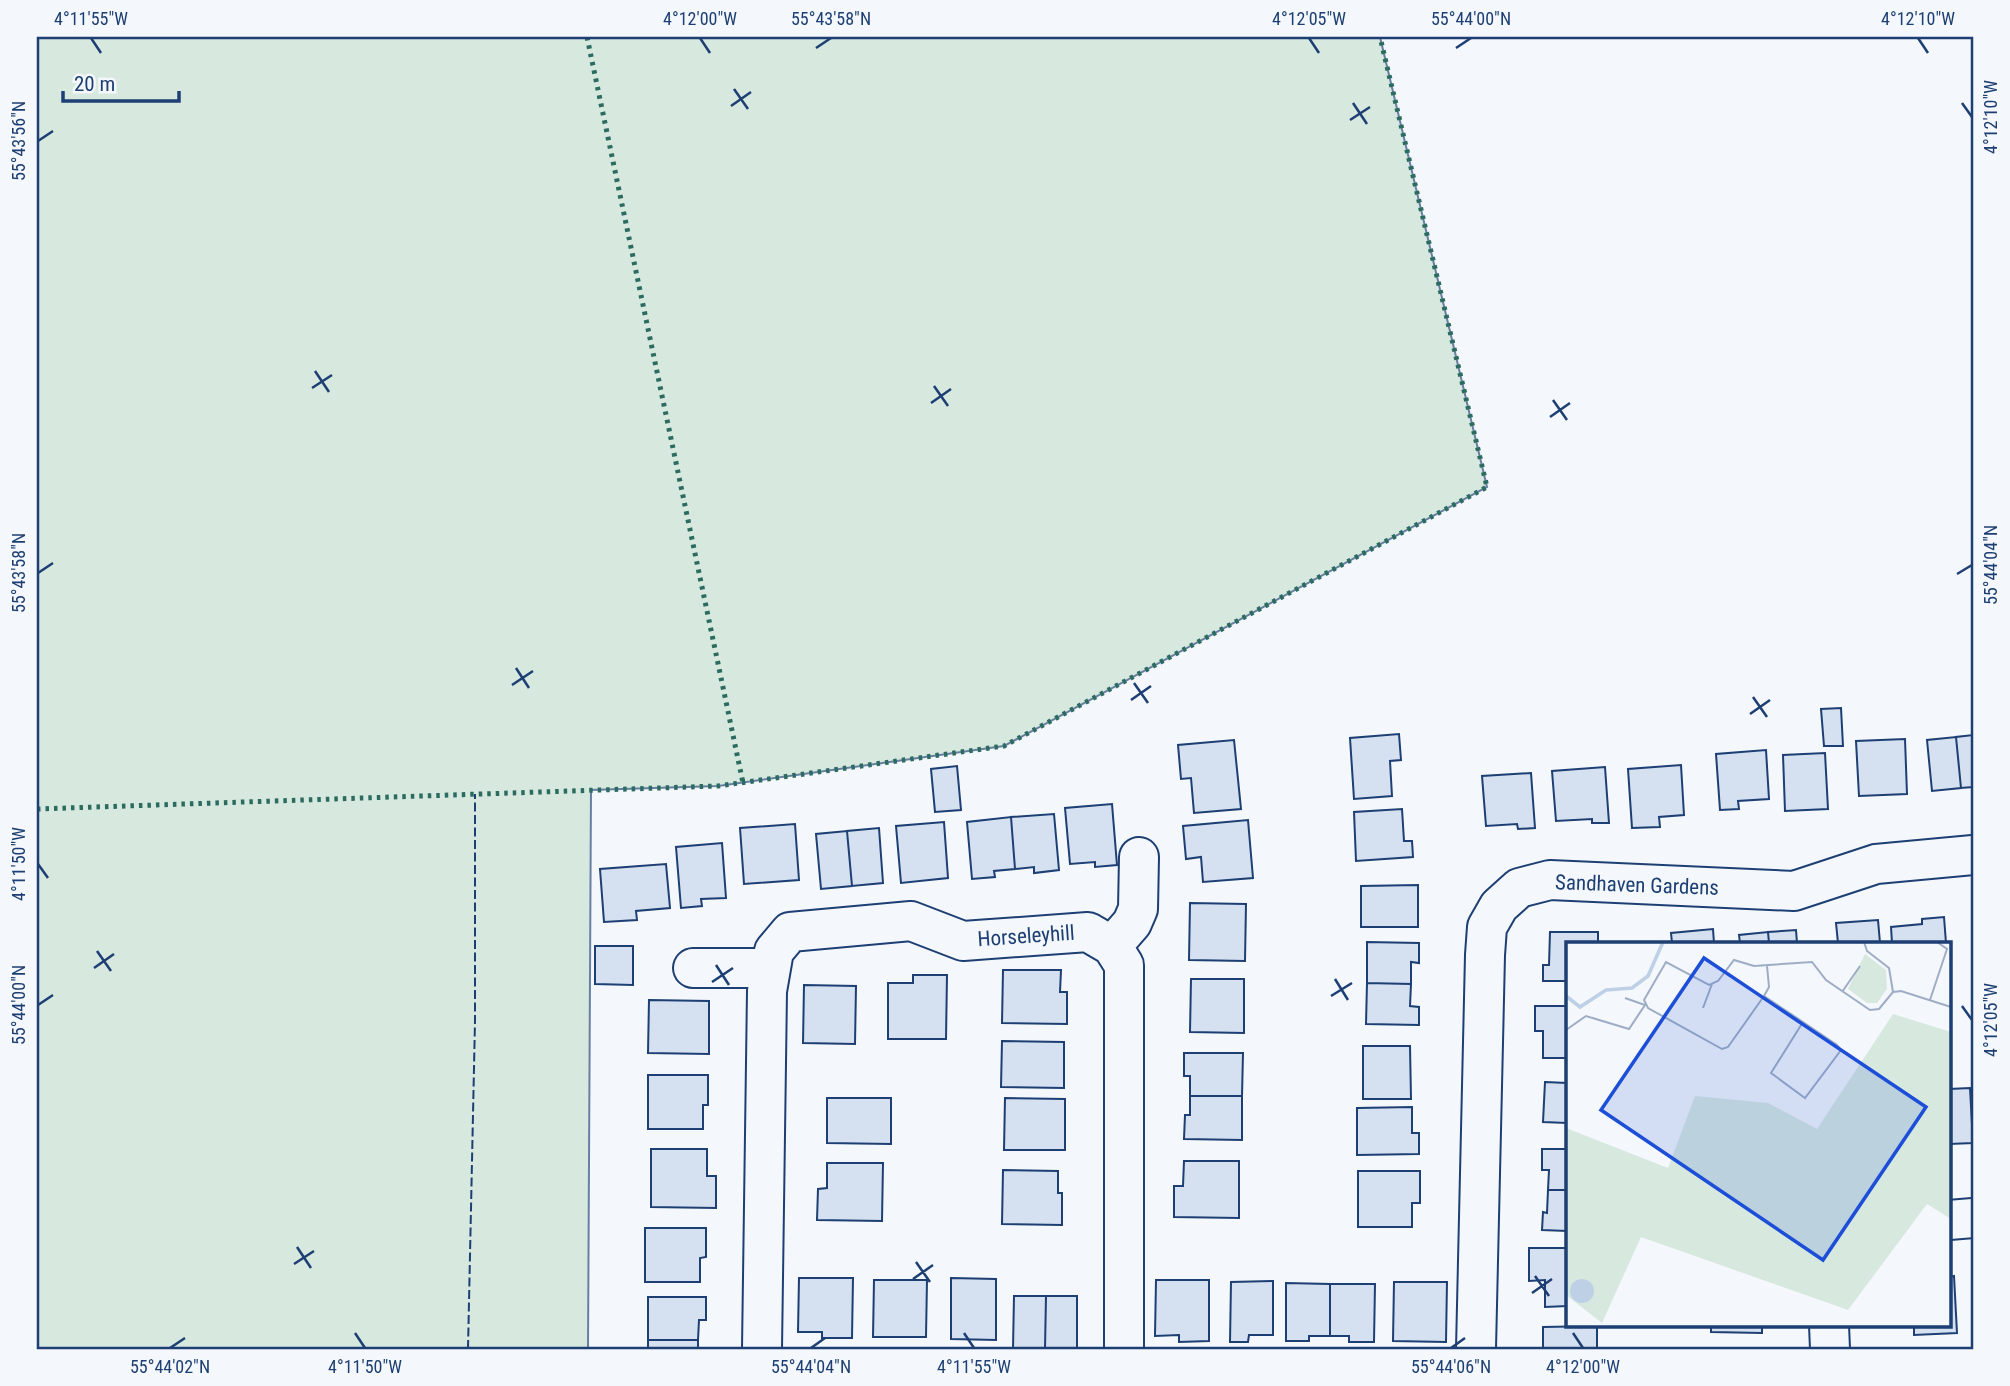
<svg xmlns="http://www.w3.org/2000/svg" width="2010" height="1386" font-family="'Roboto Condensed',sans-serif">
	<style>
		.green { fill: #d7e8df; stroke: #687fa3; stroke-width: 2 }
		.building { fill: #d5e0f0; stroke: #1d3f73; stroke-width: 2 }
		.lines { fill: none; stroke-linecap: round; stroke-linejoin: round }
		.minor-casing { stroke: #1d3f73; stroke-width: 42 }
		.minor { stroke: #f4f7fb; stroke-width: 38 }
		.hedge { stroke: #2c6c60; stroke-width: 5; stroke-dasharray: 3.5 5; stroke-linecap: butt }
		.fence { stroke: #1d3f73; stroke-width: 2; stroke-dasharray: 9 3.5; stroke-linecap: butt }
		.ticks { fill: none; stroke: #1d3f73; stroke-width: 2.5 }
		.labels { text-anchor: middle; dominant-baseline: central; stroke-width: 5; stroke-linejoin: round; paint-order: stroke }
		.street-label { font-size: 21px; fill: #1d3f73; stroke: #f4f7fb }
		.inset-river { fill: none; stroke: #bed0e5; stroke-width: 3.5 }
		.inset-road { fill: none; stroke: #9eadc5; stroke-width: 2 }
		.view { fill: #1d4ed8; fill-opacity: 0.15; stroke: #1d4ed8; stroke-width: 3.5 }
		.inset-edge { fill: none; stroke: #1d3f73; stroke-width: 3.5 }
		.neatline { fill: none; stroke: #1d3f73; stroke-width: 2.5 }
		.ticks-label { font-size: 18px; text-anchor: middle; fill: #1d3f73 }
	</style>
	<rect width="100%" height="100%" fill="#f4f7fb"/>
	<path class="green" d="M37,37H1380L1487,487L1004,746L718,786L591,790L588,1349H37Z"/>
	<path class="building" d="M1841,708L1843,746H1824L1821,709Z
		M1399,734L1401,760L1390,761L1392,796L1354,799L1350,738Z
		M1973,735V787L1961,788L1956,737Z
		M1956,737L1961,788L1932,791L1927,740Z
		M1905,739L1907,794L1859,796L1856,741Z
		M1234,740L1241,809L1194,813L1191,778L1181,779L1178,745Z
		M1766,750L1769,799L1738,801L1739,809L1720,810L1716,754Z
		M1825,753L1828,809L1785,811L1783,755Z
		M1681,765L1684,815L1659,817L1660,827L1632,828L1628,769Z
		M957,766L961,810L935,812L931,769Z
		M1605,767L1609,823H1592V819L1556,821L1552,771Z
		M1531,773L1535,828L1518,829L1517,824L1486,826L1482,776Z
		M1112,804L1117,865L1095,867V862L1070,864L1065,808Z
		M1402,809L1404,841H1412L1413,857L1356,861L1354,812Z
		M1054,814L1059,870L1034,873V867L1015,869L1011,817Z
		M1011,817L1015,869L994,871L995,877L972,879L967,822Z
		M1248,820L1253,878L1203,882L1201,857L1186,859L1183,826Z
		M944,822L948,878L901,883L896,826Z
		M795,824L799,880L744,884L740,828Z
		M879,828L883,883L852,886L847,831Z
		M847,831L852,886L821,889L816,834Z
		M722,843L726,898L701,899L702,906L681,908L676,847Z
		M666,864L670,908L636,911L637,920L604,922L600,869Z
		M1418,885V927H1361V886Z
		M1190,903L1246,904L1245,961L1189,960Z
		M1944,917L1946,943H1892L1891,927L1922,924V919Z
		M1878,920L1880,943H1838L1836,923Z
		M1713,929L1714,943H1672L1671,933Z
		M1796,930L1797,943H1769L1768,932Z
		M1550,932H1598V943H1567V981H1543V965H1549Z
		M1768,932L1769,943H1740L1739,935Z
		M1367,942L1419,943V963L1411,962V984L1367,983Z
		M595,946H633V985L595,984Z
		M1003,970H1061L1060,992H1067V1024L1002,1023Z
		M913,975H947L946,1039H888V983H913Z
		M1191,979H1244V1033L1190,1032Z
		M1367,983L1411,984L1410,1006L1419,1007V1025L1366,1024Z
		M804,985L856,986L855,1044L803,1043Z
		M649,1000L709,1001V1054L648,1053Z
		M1535,1006H1567V1058H1543V1031H1535Z
		M1002,1041L1064,1042V1088L1001,1087Z
		M1363,1046H1410L1411,1099H1363Z
		M1184,1053H1243L1242,1096H1190V1076H1184Z
		M648,1075H708V1105H703V1129H648Z
		M1545,1082L1567,1083V1123L1543,1122Z
		M1970,1088L1973,1143L1949,1144V1089Z
		M1190,1096H1242V1140L1184,1139L1185,1115H1190Z
		M827,1098H891V1144L827,1143Z
		M1005,1098L1065,1099V1150H1004Z
		M1412,1107V1133H1419V1154L1357,1155V1108Z
		M651,1149H707V1176H716V1208L651,1207Z
		M1542,1149H1567V1190H1548L1549,1170H1542Z
		M1184,1161H1239V1218L1174,1217V1186H1183Z
		M827,1163H883L882,1221L817,1220L818,1189L827,1188Z
		M1003,1170L1058,1171V1193H1062V1225L1002,1224Z
		M1358,1171H1420V1203H1412V1227H1358Z
		M1548,1190H1567V1231L1542,1230L1543,1212L1547,1213Z
		M645,1228H706V1257L700,1258V1282H645Z
		M1529,1248H1567V1306L1545,1307V1280L1529,1281Z
		M1954,1276L1957,1333L1914,1335V1325H1949V1277Z
		M799,1278H853L852,1338H822V1332H798Z
		M951,1278L996,1279V1340L951,1339Z
		M874,1280H927L926,1337H873Z
		M1156,1280H1209V1341L1179,1342V1335L1155,1336Z
		M1273,1281V1335H1249L1248,1342H1230L1231,1282Z
		M1394,1282H1447L1446,1342L1393,1341Z
		M1286,1283L1330,1284V1336H1309V1341H1286Z
		M1330,1284H1375L1374,1342H1349V1336H1330Z
		M1014,1296H1046L1045,1349H1013Z
		M1046,1296H1077V1349H1045Z
		M648,1297H706V1320H699L698,1340H648Z
		M1711,1325H1762V1333L1711,1332Z
		M1597,1326V1349H1543V1327Z
		M648,1340H698V1349H648Z"/>
	<g class="lines">
		<g class="minor-casing">
			<path id="minor" d="M1112,946L1132,923L1138,909L1139,857
				M693,968H771
				M1949,1220L1973,1218
				M1829,1325L1830,1349
				M762,1349L767,991L774,951L790,932L911,921L963,941L1088,932L1112,946L1124,965V1349
				M1476,1349L1485,955L1487,927L1499,906L1519,888L1550,880L1794,891L1876,864L1973,855"/>
		</g>
		<use href="#minor" class="minor"/>
		<path class="hedge" d="M587,37L743,783
			M37,809L718,786L1004,746L1487,487L1380,37"/>
		<path class="fence" d="M468,1349L475,1021V794"/>
	</g>
	<path class="ticks" d="M91,38L101,53M700,38L710,53M1309,38L1319,53M1918,38L1928,53M816,48L831,38M1456,48L1471,38M734,89L748,109M1353,103L1367,124M1962,103L1972,117M731,106L751,92M1350,120L1370,107M38,141L53,131M315,371L329,392M934,386L948,406M312,388L332,375M1553,400L1567,420M931,403L951,389M1550,417L1570,403M38,573L53,563M1957,574L1972,565M516,668L529,688M1134,683L1148,703M512,685L533,671M1753,697L1767,717M1131,700L1151,686M1750,714L1770,700M38,864L48,878M97,951L111,971M716,965L729,985M94,968L114,954M1335,979L1348,1000M712,982L733,968M1331,996L1352,983M38,1005L53,995M1962,1006L1972,1020M297,1247L311,1268M916,1262L930,1282M294,1264L314,1251M1535,1276L1549,1296M913,1279L933,1265M1532,1293L1552,1279M355,1333L365,1348M964,1333L974,1348M1573,1333L1583,1348M170,1348L185,1338M811,1348L825,1338M1451,1348L1465,1338"/>
	<g class="labels">
		<g class="street-label">
			<text transform="translate(1637 885) rotate(2)">Sandhaven Gardens</text>
			<text transform="translate(1026 936) rotate(-4)">Horseleyhill</text>
		</g>
	</g>
	<g transform="translate(1566 942)">
		<rect width="385" height="385" fill="#f4f7fb"/>
		<path d="M299,12L320,28L321,47L311,61H301L282,47ZM327,72L385,90V277L361,262L282,368L75,295L36,381L0,353V186L102,226L129,154L202,161L251,187Z" fill="#d7e8df"/>
		<path d="M4 349a12 12 0 1 1 24 0a12 12 0 1 1-24 0Z" fill="#bed0e5"/>
		<path class="inset-river" d="M0,54L14,65L40,48L66,46L82,34L97,0"/>
		<path class="inset-road" d="M298,0L301,9L323,26L327,50M201,24L203,45L198,54L237,80L271,103L275,108L239,156L205,131L237,80M276,50L294,24M198,54L162,105L156,107L82,66L78,58L100,20L143,43L152,39L168,18L188,24L246,20L260,38L304,68L313,67L327,50L335,49L385,65M364,58L381,7L371,0M137,66L146,42M0,88L20,74L63,87L79,63L59,56"/>
		<path class="view" d="M138,16L360,165L257,318L35,168Z"/>
		<rect width="385" height="385" class="inset-edge"/>
	</g>
	<rect width="2010" height="1386" fill="none" stroke="#f4f7fb" stroke-width="77"/>
	<path d="M63 91v10h116v-10" fill="none" stroke="#1d3f73" stroke-width="3.5"/>
	<text x="74" y="91" font-size="21" fill="#1d3f73" stroke="#f4f7fb" stroke-width="5" paint-order="stroke">20 m</text>
	<rect x="38" y="38" width="1934" height="1310" class="neatline"/>
	<g class="ticks-label">
		<text x="91" y="25">4°11'55"W</text>
		<text x="700" y="25">4°12'00"W</text>
		<text x="831" y="25">55°43'58"N</text>
		<text x="1309" y="25">4°12'05"W</text>
		<text x="1471" y="25">55°44'00"N</text>
		<text x="1918" y="25">4°12'10"W</text>
		<text transform="translate(1991 117) rotate(-90)" y="6">4°12'10"W</text>
		<text transform="translate(19 141) rotate(-90)" y="6">55°43'56"N</text>
		<text transform="translate(1991 565) rotate(-90)" y="6">55°44'04"N</text>
		<text transform="translate(19 573) rotate(-90)" y="6">55°43'58"N</text>
		<text transform="translate(19 864) rotate(-90)" y="6">4°11'50"W</text>
		<text transform="translate(19 1005) rotate(-90)" y="6">55°44'00"N</text>
		<text transform="translate(1991 1020) rotate(-90)" y="6">4°12'05"W</text>
		<text x="170" y="1373">55°44'02"N</text>
		<text x="365" y="1373">4°11'50"W</text>
		<text x="811" y="1373">55°44'04"N</text>
		<text x="974" y="1373">4°11'55"W</text>
		<text x="1451" y="1373">55°44'06"N</text>
		<text x="1583" y="1373">4°12'00"W</text>
	</g>
</svg>
